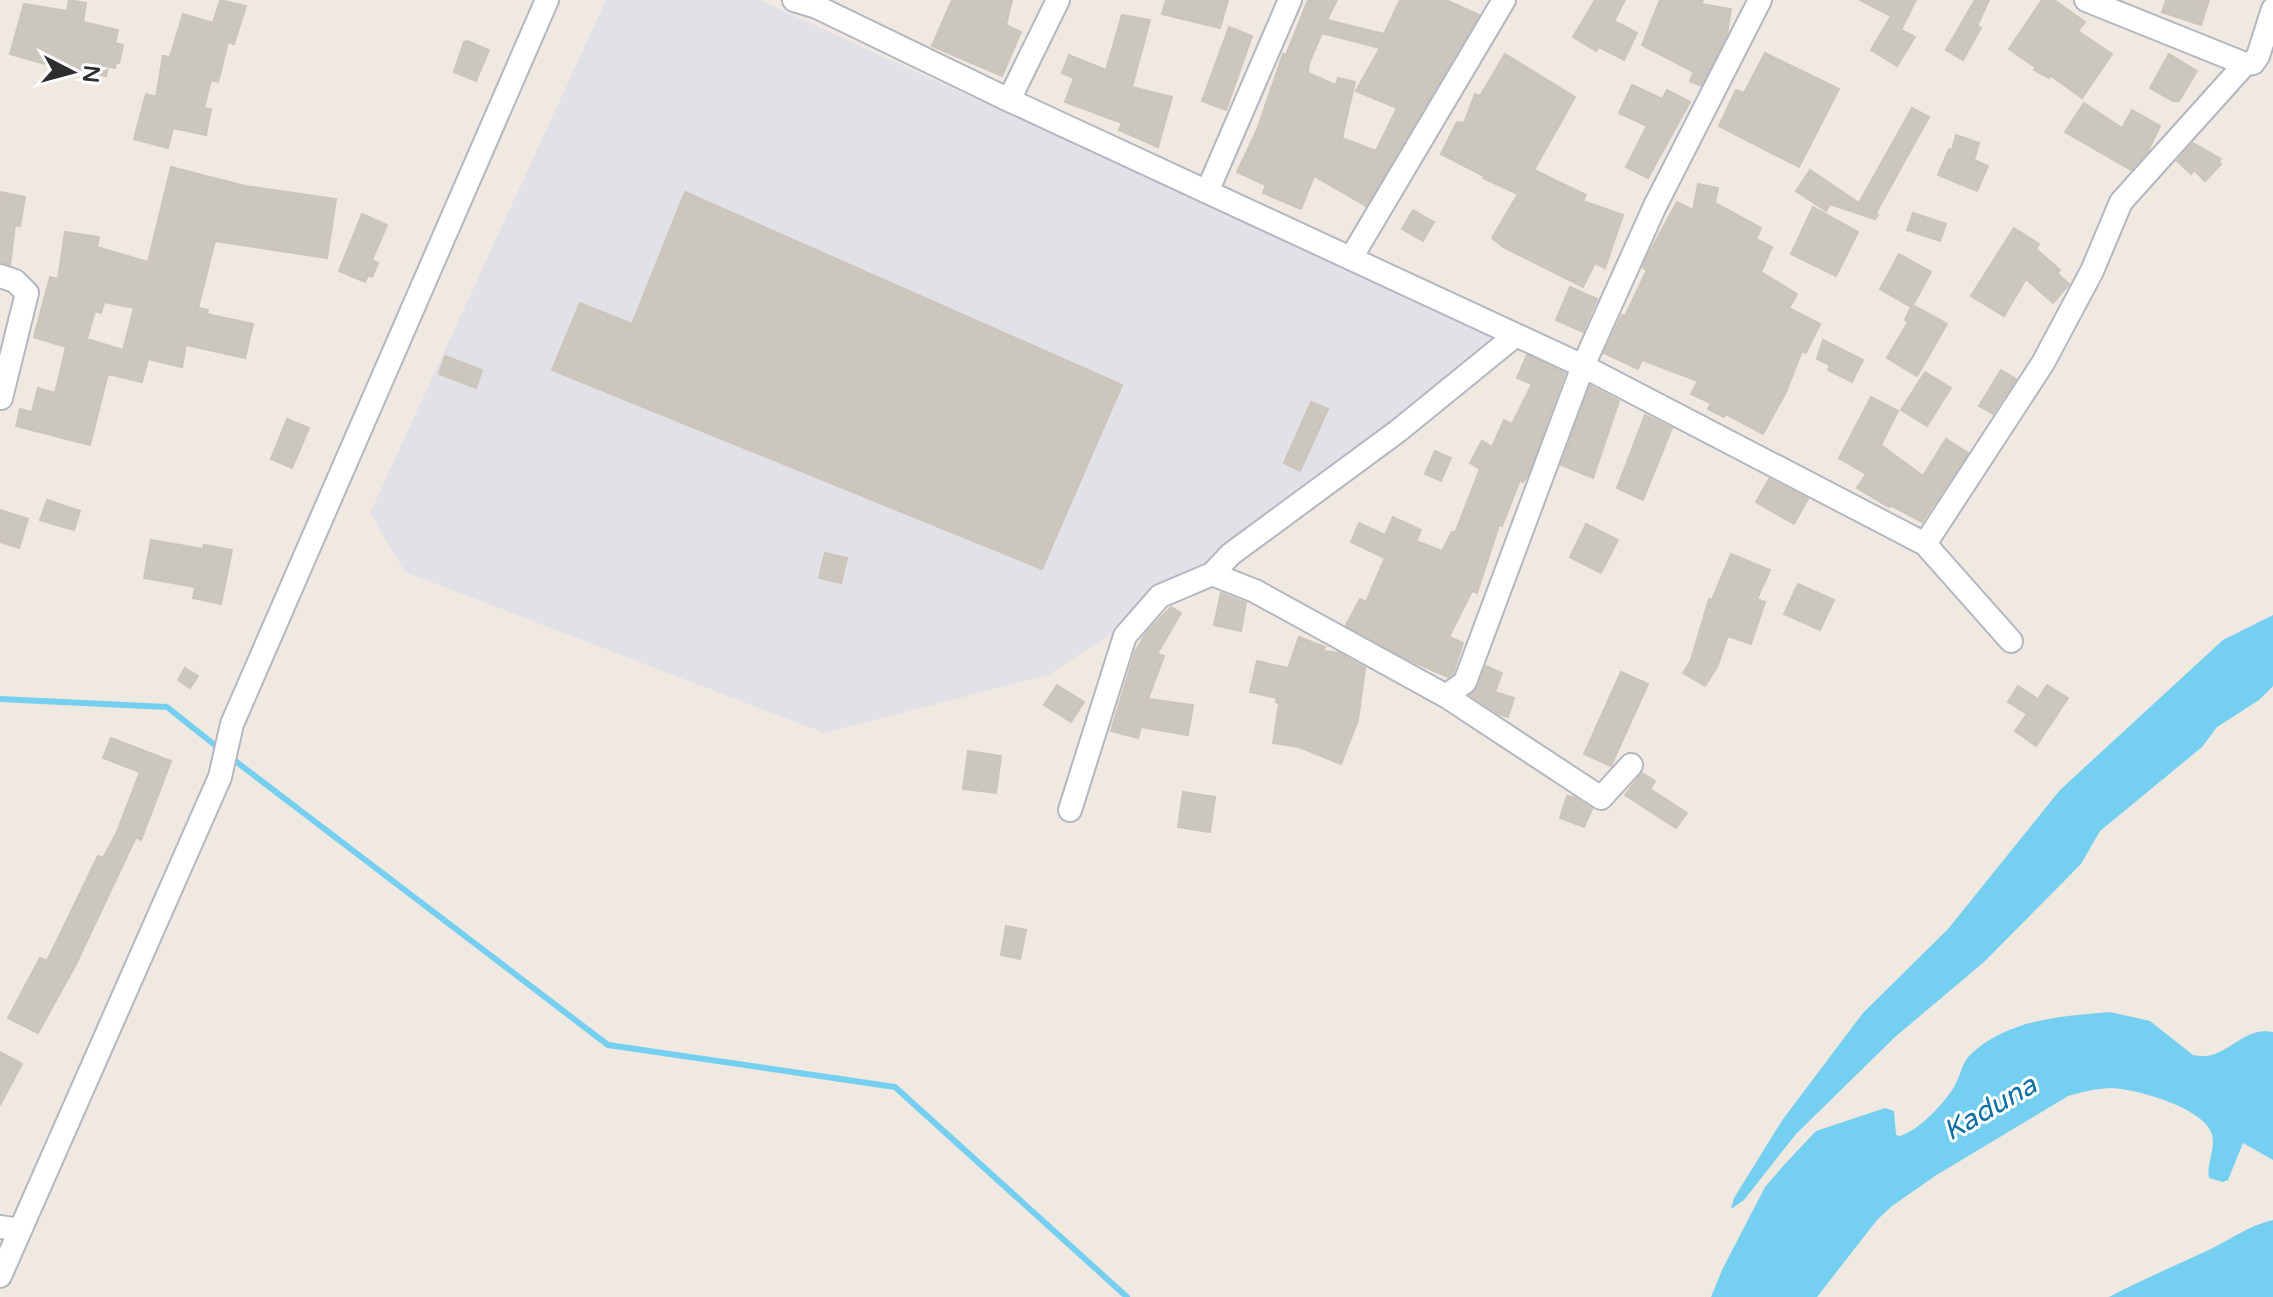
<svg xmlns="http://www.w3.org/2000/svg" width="2273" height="1297" font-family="'Varela Round',sans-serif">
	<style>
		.industrial { fill: #e3e1e8 }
		.water { fill: #75cff0 }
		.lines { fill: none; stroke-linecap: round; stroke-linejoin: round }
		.stream { stroke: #75cff0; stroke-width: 6 }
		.building { fill: #cbc7bf; stroke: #cbc5ba; stroke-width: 2; fill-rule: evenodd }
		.minor-casing { stroke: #b4b7c1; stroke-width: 26 }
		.minor { stroke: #fff; stroke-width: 22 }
		.labels { text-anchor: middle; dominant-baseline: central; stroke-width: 6; stroke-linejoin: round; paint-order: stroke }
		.water-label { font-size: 28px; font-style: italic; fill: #0d6fa3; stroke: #fff }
	</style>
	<rect width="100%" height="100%" fill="#efe9e1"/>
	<path class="industrial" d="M606,0H760L1511,345L1162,601L1048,675L824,733L405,572L370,513Z"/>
	<path class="water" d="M2273,615V686L2259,700L2217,727L2202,747L2100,831L2081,864L1984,962L1895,1037L1796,1134L1744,1200L1731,1209L1734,1198L1783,1119L1863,1013L1948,929L2060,790L2223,640Z
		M2110,1012L2150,1021L2193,1055C2226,1063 2241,1025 2273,1032V1160L2243,1143L2228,1180L2223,1182L2209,1178C2206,1164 2216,1149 2212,1134C2204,1108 2137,1089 2112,1088C2097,1088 2083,1092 2068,1096L1935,1176L1892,1206L1877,1220L1817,1297H1711L1723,1268L1765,1187L1784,1165L1816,1131L1885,1108L1894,1111L1896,1134L1898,1136C1915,1135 1949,1099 1956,1083C1961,1074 1962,1063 1970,1055C2007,1019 2062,1016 2110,1012Z
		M2273,1220V1297H2109C2143,1279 2177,1265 2211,1249C2231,1239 2250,1225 2273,1220Z"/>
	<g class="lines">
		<path class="stream" d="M0,699L167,707L221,750
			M230,757L608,1045L895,1087L1127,1297"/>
	</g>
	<path class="building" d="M69,0L86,3L83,22L118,30L115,43L123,45L119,63H116L115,68L108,66L106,76L57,65L56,67L10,54L24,4L67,11Z
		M220,0L246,6L234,44L228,42L218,82L211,80L204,108L211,109L206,135L173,128L168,148L134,139L146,94L156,97L163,56L170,57L183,14L213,23Z
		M952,0H1012L1006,25L1021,32L1002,76L932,46Z
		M1166,0H1228L1220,28L1162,14Z
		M1308,0H1337L1327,20L1384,34L1400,0H1446L1479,15L1366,206L1314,176L1301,209L1263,193L1266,185L1237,172L1257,130L1283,54L1286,55ZM1322,33L1380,48L1356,91L1397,108L1376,151L1342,138L1355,82L1338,78L1336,85L1308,73L1309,63Z
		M1595,0H1625L1614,21L1637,33L1624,60L1599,47L1596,51L1573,37Z
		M1660,0H1703L1701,4L1731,9L1727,35L1701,86L1690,81L1694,72L1642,45Z
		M1860,0H1916L1901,30L1915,37L1897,66L1871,50L1891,16Z
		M1975,0H1989L1977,26L1981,28L1963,60L1946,50Z
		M2042,0H2054L2085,22L2078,31L2112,54L2082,98L2050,75L2049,78L2034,70L2035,67L2009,49Z
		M2166,0H2209L2201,25L2162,12Z
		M1122,15L1150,20L1132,87L1172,97L1158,147L1119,130L1122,123L1065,102L1074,78L1062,73L1069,55L1106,70Z
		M1229,27L1252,36L1226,110L1202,101Z
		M467,41L489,50L476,81L454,72L464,42Z
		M1765,53L1839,89L1799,167L1719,126L1736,90L1744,93Z
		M1505,54L1575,97L1534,170L1586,195L1583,201L1623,215L1605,268L1595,263L1583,287L1503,247L1492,238L1518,194L1483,178L1484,176L1441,154L1457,122L1464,123L1475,94L1480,96Z
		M2169,54L2197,71L2179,101H2173L2150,88Z
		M1632,85L1662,99L1667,90L1690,102L1648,178L1626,167L1647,126L1619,113Z
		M2084,103L2122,128L2132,110L2160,126L2148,151L2131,170L2065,132Z
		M1912,108L1929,117L1876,213L1878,215L1875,219L1830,204L1826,211L1796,191L1810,170L1859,203Z
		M1956,135L1979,143L1974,160L1988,166L1977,191L1938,175L1949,149L1952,150Z
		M2193,143L2221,159L2219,162L2221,164L2205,181L2194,170L2191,174L2177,161Z
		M171,167L245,186L336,199L327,258L215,241L198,308L208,310L207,314L253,324L245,358L186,345L182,367L148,359L142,382L108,374L90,445L16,426L20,409L32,412L38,388L55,393L66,347L34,337L50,277L58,279L65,232L99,237L97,247L148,262ZM104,302L134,308L123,350L87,339L95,311L101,313Z
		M1698,184L1718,188L1715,203L1761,228L1756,239L1772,247L1761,272L1797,294L1789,308L1820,324L1806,353L1802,351L1786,392L1763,434L1726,414L1724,417L1708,409L1711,403L1691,394L1698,381L1642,360L1638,369L1604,353L1622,315L1625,316L1647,270L1643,268L1647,257L1677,202L1693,210Z
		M0,192L25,197L20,226L15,225L10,265L0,262Z
		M685,192L1122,385L1042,569L552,370L580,303L632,324Z
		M1813,207L1858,232L1836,276L1791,254Z
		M1413,210L1434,222L1423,241L1402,229Z
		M1913,213L1946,224L1940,241L1907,230Z
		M362,214L387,225L372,260L378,263L372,277L368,275L365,282L339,271Z
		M2014,228L2039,244L2036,249L2060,270L2057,273L2069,284L2053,303L2026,279L2004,316L1971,296Z
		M1899,254L1931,272L1913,305L1947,324L1917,376L1887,358L1908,322L1905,320L1911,307L1880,289Z
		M1570,287L1597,299L1583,332L1556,320Z
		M1823,340L1863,360L1852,382L1828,370L1830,365L1817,359Z
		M1527,355L1565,373L1529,472L1523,482L1520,480L1502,526L1499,525L1477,593L1472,591L1449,637L1463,643L1453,673L1448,677L1409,660L1346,625L1360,599L1366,602L1385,558L1351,542L1359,523L1385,535L1393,517L1421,530L1416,541L1442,551L1452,532L1455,533L1480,469L1470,463L1482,441L1492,447L1504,420L1512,424L1532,384L1517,378Z
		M445,356L482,370L476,388L439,374Z
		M2001,370L2016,379L1993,414L1979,406Z
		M1925,372L1951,388L1927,426L1901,410Z
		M1590,386L1619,401L1593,478L1561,465Z
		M1871,397L1898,411L1881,445L1923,476L1946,439L1968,453L1922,522L1890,505L1889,507L1857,488L1866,474L1839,458Z
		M1311,402L1328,409L1300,471L1284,463Z
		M1645,415L1672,428L1643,500L1617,488Z
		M287,419L309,428L292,468L271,459Z
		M1435,451L1451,458L1441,481L1425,474Z
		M1769,479L1808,499L1794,524L1756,502Z
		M47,500L80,511L74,530L40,520Z
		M0,510L28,519L19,548L0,542Z
		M1586,524L1618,540L1601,573L1570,557Z
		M151,540L203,549L204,545L232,550L221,604L193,598L195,587L144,578Z
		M825,553L847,558L841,583L819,578Z
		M1731,554L1770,570L1757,599L1765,602L1751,644L1728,636L1717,667L1705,686L1683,673L1691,660L1709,599L1712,600Z
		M1798,584L1834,600L1820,630L1784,614Z
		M1221,593L1246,603L1241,631L1214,625Z
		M1171,607L1181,613L1157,654L1164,656L1148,699L1193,705L1188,735L1141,727L1138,738L1111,731L1135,652L1146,633Z
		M1299,637L1325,647L1323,651L1339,653L1365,668L1358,720L1341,764L1299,747L1273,743L1279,704L1276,702L1277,698L1250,692L1257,661L1288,668Z
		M1486,666L1502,673L1495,692L1514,698L1508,717L1499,714L1470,695L1478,687Z
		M185,668L198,676L190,688L178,680Z
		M1621,672L1648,684L1611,766L1584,754Z
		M1057,685L1084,702L1071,722L1044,705Z
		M2047,685L2068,698L2036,746L2015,731L2027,714L2008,702L2018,686L2038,699Z
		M111,738L171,761L141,840L136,837L76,964L38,1033L8,1018L40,958L47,961L98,856L103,858L116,834L140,772L103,758Z
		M968,751L1001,756L996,793L963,789Z
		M1642,773L1655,781L1650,789L1687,813L1676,828L1625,795Z
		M1183,792L1215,797L1210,832L1178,827Z
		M1567,796L1574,797L1592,809L1584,827L1560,818Z
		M1006,926L1026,930L1020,959L1001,955Z
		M0,1052L22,1064L0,1105Z"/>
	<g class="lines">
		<g class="minor-casing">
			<path id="minor" d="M794,0L817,7L1009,100L1583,366L1925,544
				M2086,0L2245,64
				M1009,100L1058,0
				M1207,192L1290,0
				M1351,258L1504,0
				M0,276L15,281L27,293L1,398
				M1212,574L1255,591L1446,696L1601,798L1631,765
				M2011,641L1925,544L2043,363L2092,271L2121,202L2245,64L2253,63L2258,56L2273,9
				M1446,696L1465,682L1583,366L1655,206L1760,0
				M1070,810L1125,636L1160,596L1212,574L1231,554L1398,431L1516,335
				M0,1227L20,1230
				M0,1276L220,777L232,724L547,0"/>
		</g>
		<use href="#minor" class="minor"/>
	</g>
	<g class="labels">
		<g class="water-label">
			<text transform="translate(1990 1108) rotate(-30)">Kaduna</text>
		</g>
	</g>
	<g transform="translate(72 72) rotate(96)" stroke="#ffffff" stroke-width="6" paint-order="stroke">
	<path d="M0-6L14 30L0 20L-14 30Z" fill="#2e2e2e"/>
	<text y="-12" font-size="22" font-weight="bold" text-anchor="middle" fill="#2e2e2e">N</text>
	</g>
</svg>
